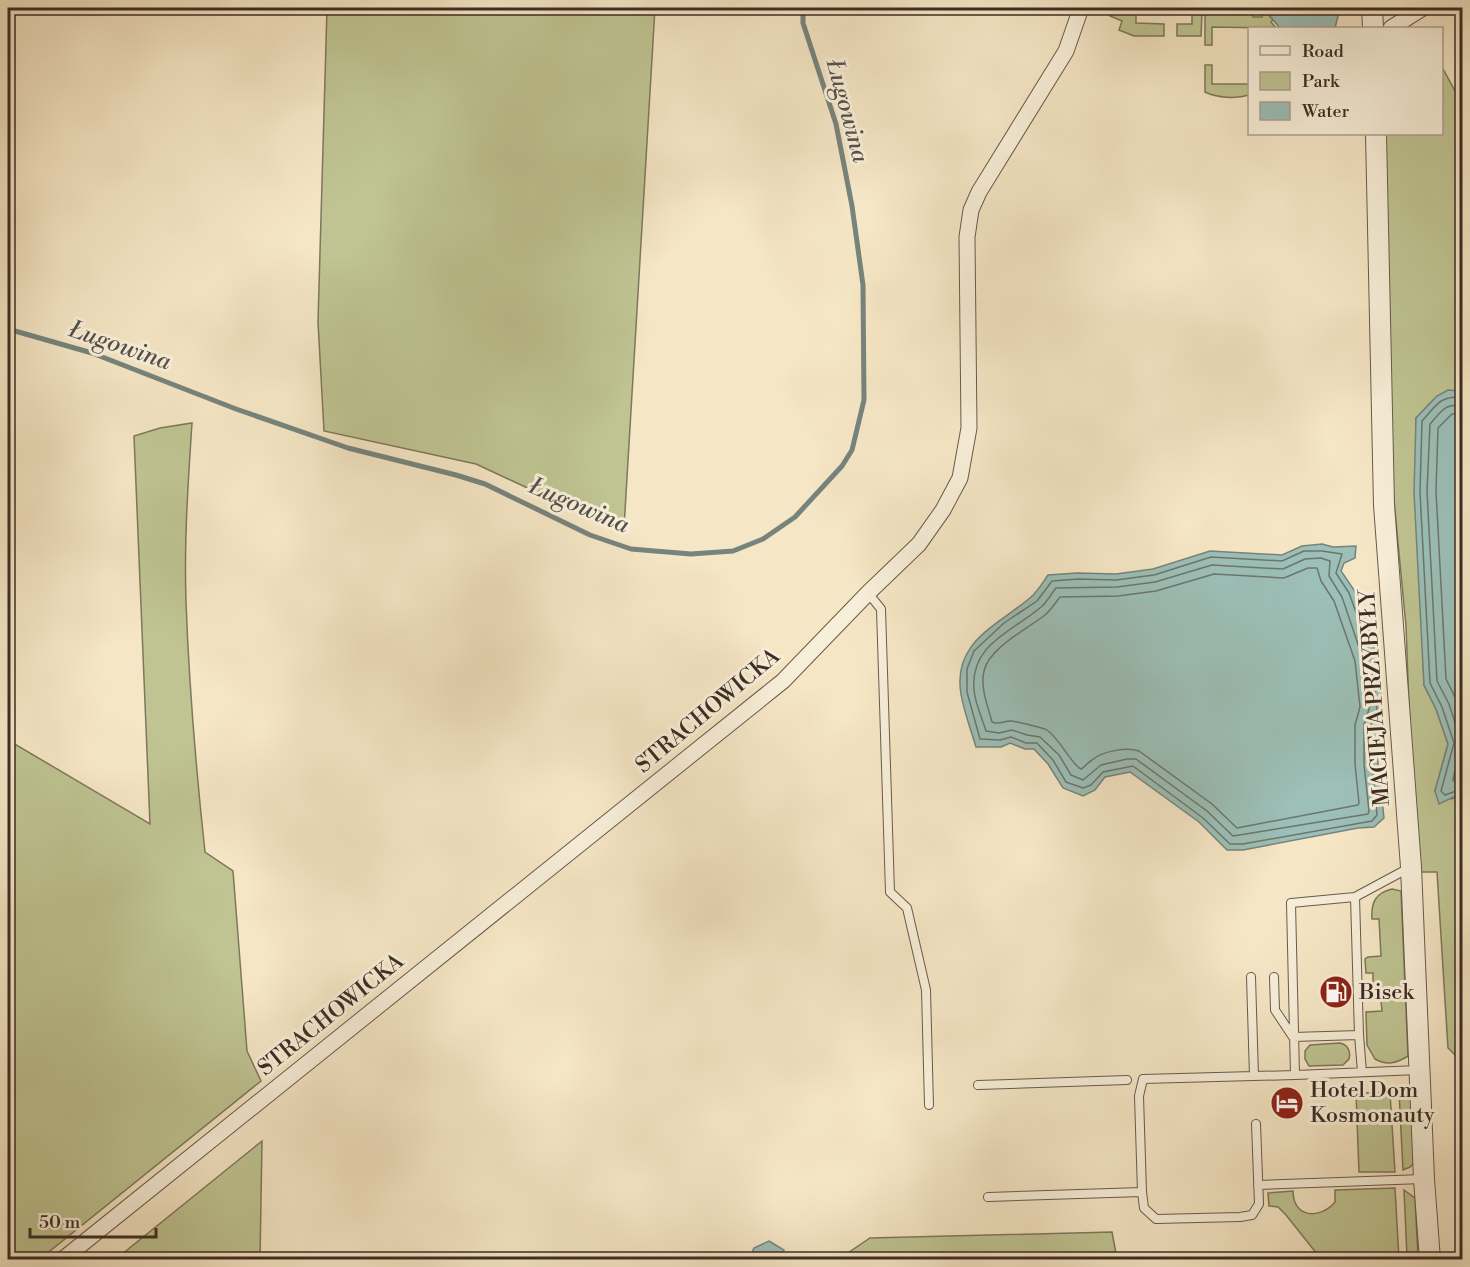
<svg xmlns="http://www.w3.org/2000/svg" width="1470" height="1267" font-family="'Libre Bodoni',serif">
	<style>
		.green { fill: #bfc492; stroke: #7e785c; stroke-width: 1.5 }
		.water { fill: #9cbfb7; stroke: #76847d; stroke-width: 1.5 }
		.lines { fill: none; stroke-linecap: round; stroke-linejoin: round }
		.shore { stroke: #6c766e; stroke-width: 1.5 }
		.stream { stroke: #76847d; stroke-width: 5 }
		.service-casing { stroke: #6a5a4d; stroke-width: 10 }
		.minor-casing { stroke: #6a5a4d; stroke-width: 17 }
		.tertiary-casing { stroke: #6a5a4d; stroke-width: 22 }
		.service { stroke: #f8efd9; stroke-width: 8 }
		.minor { stroke: #f8efd9; stroke-width: 15 }
		.tertiary { stroke: #f8efd9; stroke-width: 20 }
		.labels { text-anchor: middle; dominant-baseline: central; stroke-width: 6; stroke-linejoin: round; paint-order: stroke }
		.street-label { font-size: 22px; fill: #3c2c25; stroke: #f8efd9 }
		.poi-label { font-size: 22px; fill: #3c2c25; stroke: #f8efd9; text-anchor: start }
		.water-label { font-size: 24px; font-style: italic; fill: #54514a; stroke: #f8efd9 }
	</style>
	<rect width="100%" height="100%" fill="#f5e6c5"/>
	<filter id="stains"><feTurbulence type="fractalNoise" baseFrequency=".00333" numOctaves="4"/><feColorMatrix values="0 0 0 0 .2 0 0 0 0 .09 0 0 0 0 .02 0 0 0 .5 -.17"/></filter>
	<radialGradient id="worn" r=".72"><stop offset=".6" stop-color="#630" stop-opacity="0"/><stop offset="1" stop-color="#630" stop-opacity=".3"/></radialGradient>
	<path class="green" d="M327,8H655L624,528L562,504L476,464L324,431L318,322Z
		M1111,8H1136V23L1164,24V36H1134L1119,30L1122,21L1110,16Z
		M1192,8H1229L1202,12L1201,36H1177V24H1192Z
		M1238,8H1248L1253,17H1262L1263,13H1255L1252,8H1265L1263,9L1273,20L1271,22L1276,28L1212,27V45H1205V15L1228,12Z
		M1205,65H1212V84H1249V95C1237,99 1217,98 1205,92Z
		M1442,67L1462,104V391C1436,389 1433,402 1416,418L1424,685L1436,709L1448,744L1435,791L1452,799L1462,793V1062L1448,1048L1437,872H1418L1411,761L1406,626L1391,469L1385,134H1442Z
		M192,423C188,483 184,542 186,602C189,685 196,769 205,852L233,871L247,1051L261,1081L40,1259H8V740L150,824L134,436L160,428Z
		M1392,889L1401,891L1408,1056C1397,1063 1387,1066 1375,1059L1367,1045L1366,1012L1382,1011L1380,991H1373V973H1366L1365,959L1368,957L1381,956L1379,919H1372C1371,903 1375,893 1392,889Z
		M1340,1043C1348,1045 1351,1051 1349,1059L1343,1065L1309,1066L1305,1059V1051L1310,1045Z
		M1399,1092H1411L1415,1162L1410,1167L1403,1170Z
		M1356,1093H1390L1395,1172H1359Z
		M262,1141L260,1259H116Z
		M1395,1188L1399,1259H1321L1286,1215L1278,1207L1269,1206L1268,1193L1293,1191C1293,1218 1320,1220 1335,1202V1190Z
		M1404,1190L1415,1198L1418,1256L1407,1257Z
		M1112,1232L1117,1259H839L870,1238Z
		M1292,1256L1295,1259H1162Z"/>
	<path class="water" d="M1263,8H1340L1335,28H1280Z
		M1448,390L1462,391V793L1439,804L1435,791L1448,744L1436,709L1424,685L1414,492L1416,418L1437,396Z
		M1322,544L1333,547L1356,546L1355,558L1344,563L1341,571L1354,590L1371,635L1377,657L1383,712L1377,724L1378,763L1384,818L1374,827L1358,828L1243,850H1227L1199,822L1130,772L1105,777L1095,790L1083,796L1063,788L1048,764L1034,749H1025L1010,743L1001,747H976C971,730 964,712 961,694C952,641 999,625 1031,597C1038,591 1043,582 1048,575L1077,573L1116,574L1153,569L1210,551L1282,555L1302,546Z
		M769,1241L784,1250L782,1259H749L754,1248Z"/>
	<g class="lines">
		<path class="shore" d="M1462,397C1439,396 1437,405 1422,421L1420,492L1430,683L1442,707L1454,743L1441,791L1445,795L1462,789
			M1462,405C1444,404 1442,411 1430,424L1427,491L1437,681L1449,704L1461,741L1453,780L1455,782L1462,781
			M1462,414H1452L1438,428L1436,491L1446,679L1456,699L1462,717
			M1304,551H1322L1342,554L1336,573L1349,593L1365,637L1371,658L1377,710L1371,725L1372,763L1377,815L1372,821L1243,844H1230L1203,818L1133,766L1103,772L1091,785L1083,788L1066,782L1053,760L1037,743H1026L1011,737L1000,740L980,739L967,692V669L974,651L1004,623L1037,601L1052,581L1078,579L1116,580L1154,575L1211,557L1282,561Z
			M1321,558L1330,561L1329,576L1342,597L1363,659L1369,709L1364,725V764L1369,811L1368,814L1233,836L1207,811L1136,759H1127L1101,765L1083,780L1071,775L1059,755L1040,737L1027,735L1012,730L999,733L986,731C982,718 975,703 974,690C970,644 1012,632 1041,607C1047,602 1051,594 1056,588L1117,587L1155,582L1212,565L1283,569L1305,559Z
			M1317,568L1321,581L1334,601L1355,661L1360,707L1355,725V764L1359,803L1358,805L1237,828L1212,804L1139,751C1127,747 1102,751 1092,760C1087,763 1085,767 1081,769C1072,765 1060,739 1047,730C1044,728 1014,721 1011,721C1003,721 999,725 992,722C988,706 980,688 984,671C989,648 1027,629 1045,615C1051,610 1055,603 1060,597L1118,596L1156,591L1214,574L1284,578L1308,568Z"/>
		<path class="stream" d="M8,329L92,353L236,409L348,448L456,475L485,484L590,535L631,549L691,554L733,551L763,539L795,517L842,466L852,450L864,400L863,285L852,206L836,124L803,23V8"/>
		<g class="service-casing">
			<path id="service" d="M868,593L881,609L890,892L907,908L926,990L929,1105
				M1409,868L1355,897L1291,903L1295,1075L1419,1070
				M1355,897L1359,1035L1362,1072
				M1251,977L1254,1076
				M1274,977L1275,1010L1293,1037L1359,1035
				M978,1085L1127,1080
				M1258,1185L1423,1179
				M1142,1192L1144,1208L1156,1219L1240,1217L1252,1215L1259,1204L1256,1124
				M988,1197L1142,1192L1139,1096L1143,1079L1295,1075"/>
		</g>
		<g class="minor-casing">
			<path id="minor" d="M1391,28L1423,8
				M62,1260L783,681L868,593L919,544L943,510L960,478L969,428L967,237L971,210L979,192L1066,51L1081,8"/>
		</g>
		<g class="tertiary-casing">
			<path id="tertiary" d="M1372,8L1373,28
				M1376,134L1384,505L1411,867L1424,1179L1430,1260"/>
		</g>
		<use href="#service" class="service"/>
		<use href="#minor" class="minor"/>
		<use href="#tertiary" class="tertiary"/>
	</g>
	<defs>
		<g id="fuel-disc" transform="scale(1.725)"><circle r="9.5" fill="#8f2418" stroke="#f8efd9"/><path d="M-5.5-6h7V0h2V4h1.3V-2.5L3-4.5l.8-.8L6-3V5H2.5V1h-1V6h-7ZM-4.2-4.7v3.2H.2V-4.7Z" fill="#fff"/></g>
		<g id="hotel-disc" transform="scale(1.725)"><circle r="9.5" fill="#8f2418" stroke="#f8efd9"/><path d="M-6-4.5h1.5V1H6V5H4.5V3h-9V5H-6ZM-4 0a1.8 1.8 0 1 1 3.6 0ZM.5 0V-2.5h3Q6-2.5 6 0Z" fill="#fff"/></g>
	</defs>
	<g fill-rule="evenodd">
		<use href="#fuel-disc" x="1336" y="992"/>
		<use href="#hotel-disc" x="1287" y="1103"/>
	</g>
	<g class="labels">
		<g class="street-label">
			<text transform="translate(1375 698) rotate(-94)">MACIEJA PRZYBYŁY</text>
			<text transform="translate(708 711) rotate(-40)">STRACHOWICKA</text>
			<text transform="translate(331 1015) rotate(-39)">STRACHOWICKA</text>
		</g>
		<g class="poi-label">
			<text x="1359" y="992">Bisek</text>
			<text x="1310" y="1090">Hotel Dom<tspan x="1310" dy="25">Kosmonauty</tspan></text>
		</g>
		<g class="water-label">
			<text transform="translate(847 111) rotate(75)">Ługowina</text>
			<text transform="translate(120 346) rotate(19)">Ługowina</text>
			<text transform="translate(579 506) rotate(23)">Ługowina</text>
		</g>
	</g>
	<rect width="1470" height="1267" fill="none" stroke="#f5e6c5" stroke-width="30"/>
	<rect x="9" y="9" width="1452" height="1249" fill="none" stroke="#3c2c25" stroke-width="3"/>
	<rect x="15" y="15" width="1440" height="1237" fill="none" stroke="#3c2c25" stroke-width="1.5"/>
	<rect x="1248" y="27" width="195" height="108" fill="#f8efd9" stroke="#ada191" stroke-width="1.5"/>
	<rect x="1260" y="46" width="30" height="9" fill="#f8efd9" stroke="#ada191" stroke-width="1.5"/>
	<text x="1302" y="57" font-size="18" fill="#3c2c25">Road</text>
	<rect x="1260" y="72" width="30" height="18" fill="#bfc492" stroke="#ada191" stroke-width="1.5"/>
	<text x="1302" y="87" font-size="18" fill="#3c2c25">Park</text>
	<rect x="1260" y="102" width="30" height="18" fill="#9cbfb7" stroke="#ada191" stroke-width="1.5"/>
	<text x="1302" y="117" font-size="18" fill="#3c2c25">Water</text>
	<path d="M30 1228v9h126v-9" fill="none" stroke="#3c2c25" stroke-width="3"/>
	<text x="39" y="1228" font-size="18" fill="#3c2c25" stroke="#f8efd9" stroke-width="4.5" paint-order="stroke">50 m</text>
	<rect width="100%" height="100%" filter="url(#stains)"/>
	<rect width="100%" height="100%" fill="url(#worn)"/>
</svg>
